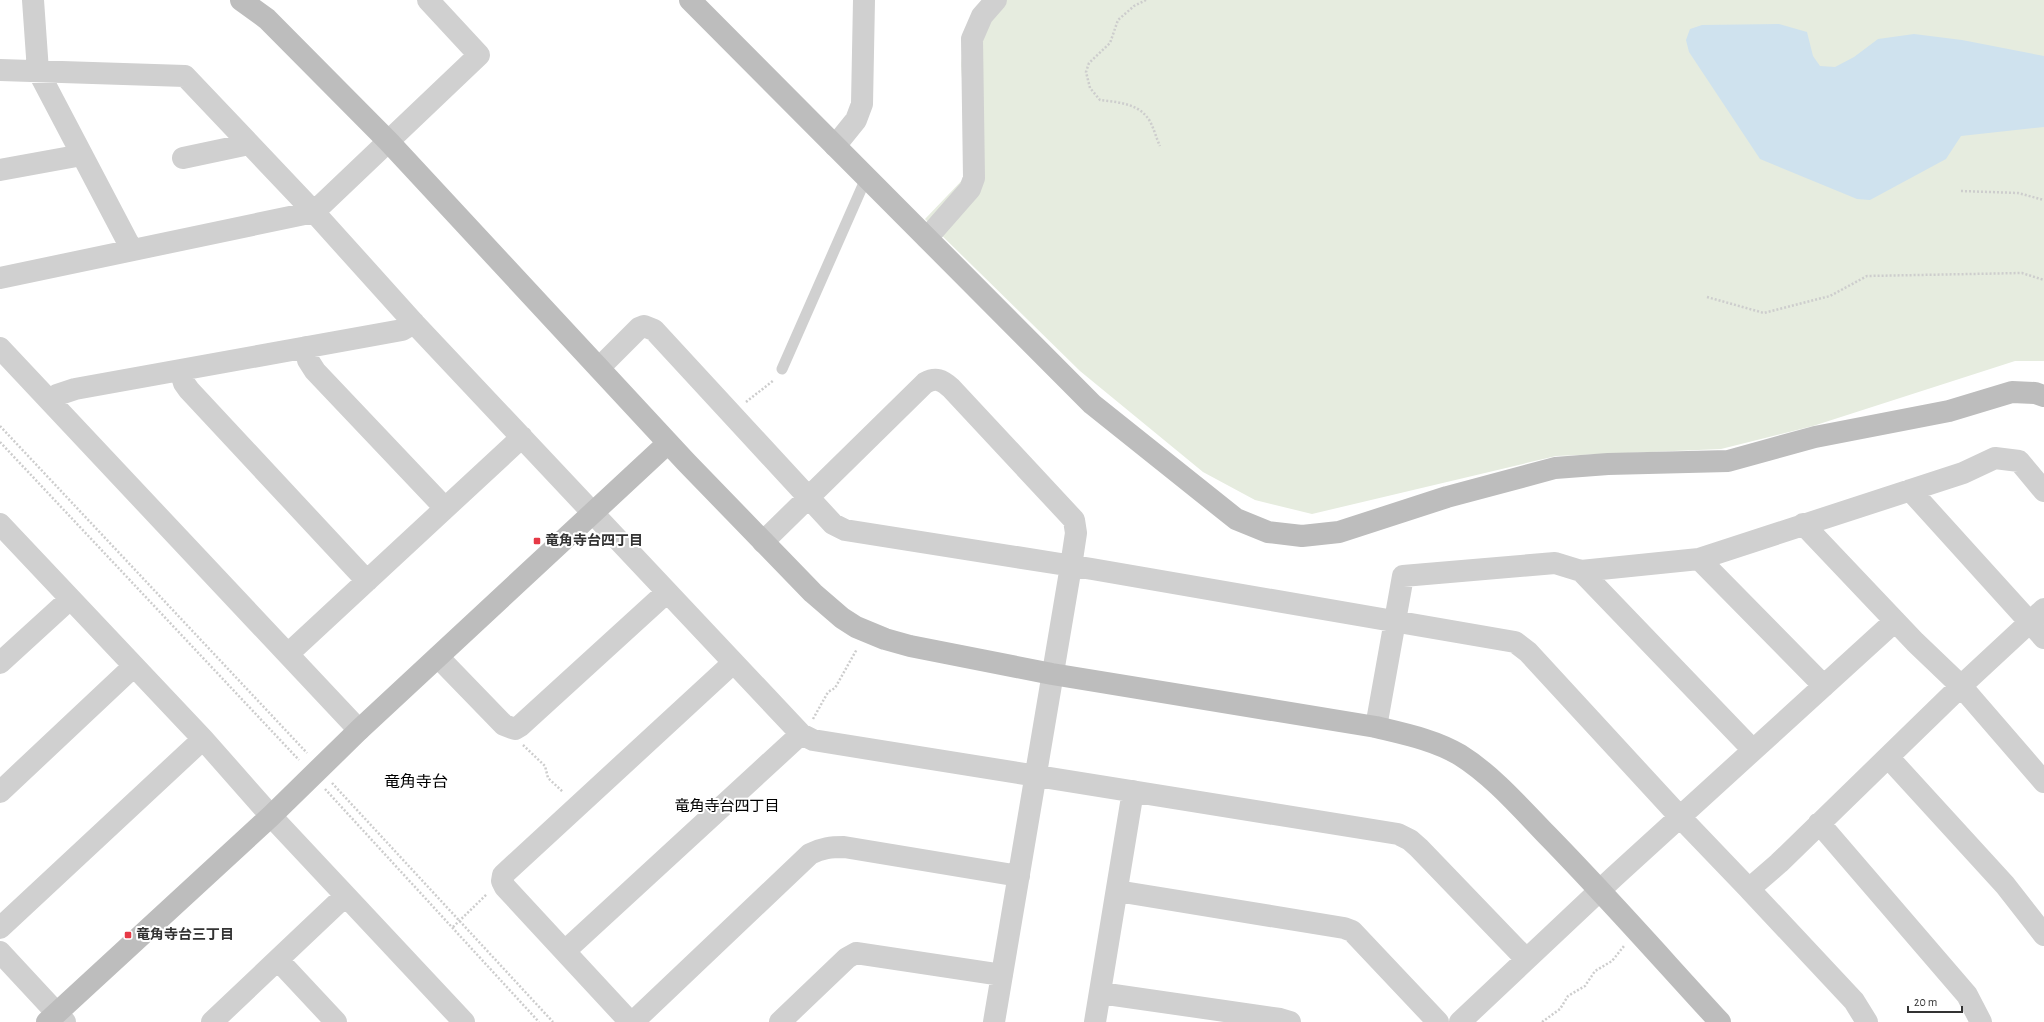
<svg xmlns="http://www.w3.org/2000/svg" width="2044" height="1022" font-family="'Alegreya Sans','Noto Sans JP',sans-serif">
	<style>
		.green { fill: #e6ecdf }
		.water { fill: #cfe2ee }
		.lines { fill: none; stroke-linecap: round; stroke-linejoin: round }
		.path { stroke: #cdcdcd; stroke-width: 2.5; stroke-dasharray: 2 2; stroke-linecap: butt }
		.lane { stroke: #d0d0d0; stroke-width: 11 }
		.street { stroke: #d0d0d0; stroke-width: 22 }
		.secondary { stroke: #bdbdbd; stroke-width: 22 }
		.poi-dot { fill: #e63946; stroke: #fff; stroke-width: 1.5 }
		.labels { text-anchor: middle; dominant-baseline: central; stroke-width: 4; stroke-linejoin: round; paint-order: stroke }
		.poi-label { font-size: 14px; font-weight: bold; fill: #333; stroke: #fff; text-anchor: start }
		.neighbourhood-label { font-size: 15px; fill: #000; stroke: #fff }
		.quarter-label { font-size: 16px; fill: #000; stroke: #fff }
	</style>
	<rect width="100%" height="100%" fill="#fff"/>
	<path class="green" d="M985,0H2044V361H2015L1813,426L1721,449L1556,456L1312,514L1255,500L1203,472L1080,371L925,219L969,173L961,65L964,36Z"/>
	<path class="water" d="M1779,24L1807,32L1813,56L1820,66L1835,67L1854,57L1878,39L1914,34L1962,40L2044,56V127L1961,136L1946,159L1870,200L1857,199L1760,159L1689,52L1686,40L1690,29L1702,25Z"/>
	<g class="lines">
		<path class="path" d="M1146,0L1134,6L1118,20L1110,43L1089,63L1086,72L1090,88L1100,100C1116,102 1136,103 1147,117C1153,124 1156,138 1160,146
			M1961,191L2018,193L2044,200
			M1707,297L1764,313L1830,296L1867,276L2022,273L2044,280
			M746,402L774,380
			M0,426L307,753
			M0,442L299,760
			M813,719L828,692L835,688L857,649
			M523,745L545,766L548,778L563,792
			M332,783L553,1022
			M325,789L539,1022
			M453,927L487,894
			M1542,1022L1560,1009L1568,996L1585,986L1595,971L1612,961L1624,946"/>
		<path class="lane" d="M782,369L867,176"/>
		<path class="street" d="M33,0L38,71L132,250
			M0,70L185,76L314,212L414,323L801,734L813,740L1398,834L1410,840L1419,848L1526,959
			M835,146L856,120L862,104L864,0
			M183,158L249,144
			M0,170L82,155
			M927,238L970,189L974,178L972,39L982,16L996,0
			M0,278L314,212L479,55L428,0
			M306,347L308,360L315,371L445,508
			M0,348L359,730
			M599,368L639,328L644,326L654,330L833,524L845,530L1092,569L1515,642L1528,652L1680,817L1749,889L1779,863L1961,686L2044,609
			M180,370L184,383L189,390L367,581
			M49,400L57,395L75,389L402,330L414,323
			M1910,490L2044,638
			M0,524L203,739L271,816L464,1022
			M1803,524L1915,642L1961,686L2044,782
			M763,542L925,383C936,377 942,380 951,388L1074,520L1076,533L1071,566L994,1022
			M1699,559L1824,686
			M1581,571L1753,750
			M288,654L522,437
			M438,657L504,725L515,729L520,726L667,592
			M0,663L70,599
			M1376,727L1403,576L1555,563L1581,571L1699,559L1963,473L1995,458L2019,461L2044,491
			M1888,757L2005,885L2044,935
			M0,792L134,666
			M1819,823L1967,995L1981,1022
			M1749,889L1854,1001L1867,1022
			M1117,891L1344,928L1352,931L1438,1022
			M0,928L203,739
			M565,951L801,734
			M0,952L65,1022
			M278,960L336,1022
			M1100,993L1280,1019L1290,1022
			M212,1022L345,896
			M630,1022L505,887L502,881L503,875L733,663
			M633,1022L810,854C822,848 831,847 844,847L1019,876
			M780,1022L847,958L856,953L1002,975
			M1095,1022L1133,791
			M1460,1022L1614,877L1895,621"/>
		<path class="secondary" d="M241,0L267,19L389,142L686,462L813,593L842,618L856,627L885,639L910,646L1052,674L1376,727C1405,734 1435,740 1460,755C1492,775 1519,806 1545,833C1605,894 1662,959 1720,1022
			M690,0L1092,404L1236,519L1268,532L1302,536L1339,532L1447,497L1555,468L1608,464L1728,461L1815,437L1949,411L2012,392L2035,393L2044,396
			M47,1022L271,816L359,730L668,443"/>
	</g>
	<g class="poi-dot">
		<rect x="533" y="537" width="8" height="8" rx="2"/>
		<rect x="124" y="931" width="8" height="8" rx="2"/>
	</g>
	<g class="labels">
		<g class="poi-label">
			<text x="545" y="541">竜角寺台四丁目</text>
			<text x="136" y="935">竜角寺台三丁目</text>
		</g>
		<g class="neighbourhood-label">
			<text x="727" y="806">竜角寺台四丁目</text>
		</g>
		<g class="quarter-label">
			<text x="416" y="782">竜角寺台</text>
		</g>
	</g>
	<path d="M1908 1006v6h54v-6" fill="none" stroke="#333333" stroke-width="2"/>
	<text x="1914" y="1006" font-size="12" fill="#333333" stroke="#ffffff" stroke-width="3" paint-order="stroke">20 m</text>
</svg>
